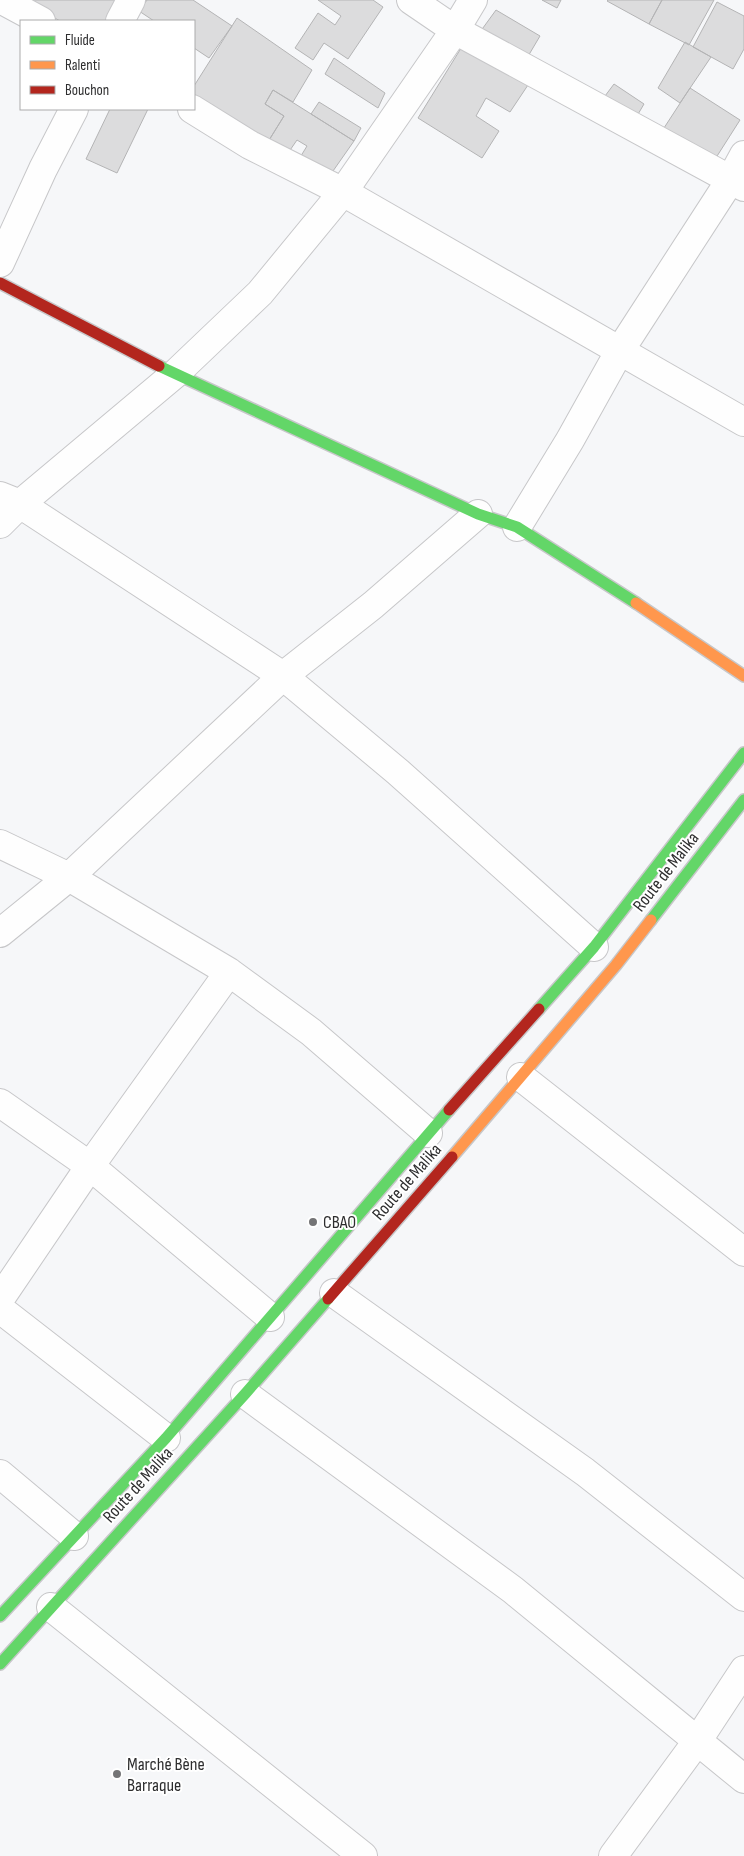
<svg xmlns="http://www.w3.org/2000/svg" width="744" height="1856" font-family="'Sofia Sans Condensed',sans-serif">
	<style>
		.building { fill: #dcdcdd; stroke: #b4b4b5 }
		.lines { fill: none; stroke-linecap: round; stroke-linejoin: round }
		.street-casing { stroke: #c7c7c9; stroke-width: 30 }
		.fast-casing { stroke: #c7c7c9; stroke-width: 14 }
		.slow-casing { stroke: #c7c7c9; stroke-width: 14 }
		.jam-casing { stroke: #c7c7c9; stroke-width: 14 }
		.street { stroke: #fefefe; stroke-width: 28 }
		.fast { stroke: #63d668; stroke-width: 11 }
		.slow { stroke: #ff974d; stroke-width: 11 }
		.jam { stroke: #b3261e; stroke-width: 11 }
		.poi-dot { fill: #747476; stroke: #fff; stroke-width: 2 }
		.labels { text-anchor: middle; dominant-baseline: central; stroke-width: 4; stroke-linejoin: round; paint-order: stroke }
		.street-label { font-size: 18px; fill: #2e2e2f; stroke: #fff }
		.poi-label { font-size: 18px; fill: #2e2e2f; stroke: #fff; text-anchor: start }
	</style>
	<rect width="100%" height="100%" fill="#f6f7f9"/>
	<path class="building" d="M23,0H117L106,21H60Z
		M147,0H193L232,26L209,58L194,48V21H154L139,11Z
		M318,0H373L383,7L348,59L324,43L313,60L295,48L318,13L335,25L341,16Z
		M542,0H561L557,8Z
		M608,0H662L649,24L607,1Z
		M662,0H714L689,45L649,24Z
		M717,2L744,16V49L733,69L693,47Z
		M496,10L540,36L527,58L480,32Z
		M237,18L312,70L293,102L273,90L265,104L284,116L266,145L194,100V86Z
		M685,42L711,57L680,103L658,88Z
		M463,45L528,85L510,112L486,98L476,116L499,131L482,158L418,118Z
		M334,58L385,93L378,108L325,74Z
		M614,84L644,104L634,121L602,100Z
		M690,88L740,120L712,164L662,131Z
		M273,90L354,141L326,181L296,164L307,146L297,140L286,156L266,145L284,116L265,104Z
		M319,102L361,128L354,141L311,114Z
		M110,109H148L117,173L86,159Z"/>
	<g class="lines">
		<g class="street-casing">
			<path id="street" d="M2,0L41,21
				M411,0L455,30L744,187
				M120,21L131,0
				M192,109L250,145L343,192L744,422
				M0,263L43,169L74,109
				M0,496L20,504L283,676L398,772L594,947
				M0,524L20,504L175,374L260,293L343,192L455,30L473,0
				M517,527L570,440L619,352L731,179L744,155
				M0,844L69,877L229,972L311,1032L428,1133
				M0,933L69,877L283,676L373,605L478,514
				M521,1077L744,1252
				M0,1103L90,1166L270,1317
				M334,1293L585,1472L744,1597
				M0,1299L90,1166L229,972
				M0,1309L166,1438
				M245,1394L513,1590L744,1779
				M0,1474L74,1536
				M51,1607L363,1856
				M613,1856L698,1740L744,1670"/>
		</g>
		<g class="fast-casing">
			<path id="fast" d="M159,366L478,514L517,527L636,603
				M651,920L744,800
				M539,1009L594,947L744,753
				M0,1616L166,1438L449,1110
				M0,1664L245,1394L328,1299"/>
		</g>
		<g class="slow-casing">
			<path id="slow" d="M636,603L744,676
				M452,1157L616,965L651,920"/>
		</g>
		<g class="jam-casing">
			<path id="jam" d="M0,283L159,366
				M449,1110L539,1009
				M328,1299L452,1157"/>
		</g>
		<use href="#street" class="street"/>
		<use href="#fast" class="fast"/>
		<use href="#slow" class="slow"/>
		<use href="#jam" class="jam"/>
	</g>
	<g class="poi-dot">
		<circle cx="313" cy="1222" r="5"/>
		<circle cx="117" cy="1774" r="5"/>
	</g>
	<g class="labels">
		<g class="street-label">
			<text transform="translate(666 872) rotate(-52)">Route de Malika</text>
			<text transform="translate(407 1182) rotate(-49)">Route de Malika</text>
			<text transform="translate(138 1485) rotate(-48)">Route de Malika</text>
		</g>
		<g class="poi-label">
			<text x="323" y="1222">CBAO</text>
			<text x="127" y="1764">Marché Bène<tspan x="127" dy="21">Barraque</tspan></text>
		</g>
	</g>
	<rect x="20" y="20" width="175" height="90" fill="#ffffff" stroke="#ababac"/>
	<rect x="30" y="36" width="25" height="8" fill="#63d668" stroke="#ababac"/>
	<text x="65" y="45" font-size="15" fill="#2e2e2f">Fluide</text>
	<rect x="30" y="61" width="25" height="8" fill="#ff974d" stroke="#ababac"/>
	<text x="65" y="70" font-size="15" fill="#2e2e2f">Ralenti</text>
	<rect x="30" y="86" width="25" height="8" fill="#b3261e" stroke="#ababac"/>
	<text x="65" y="95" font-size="15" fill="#2e2e2f">Bouchon</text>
</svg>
